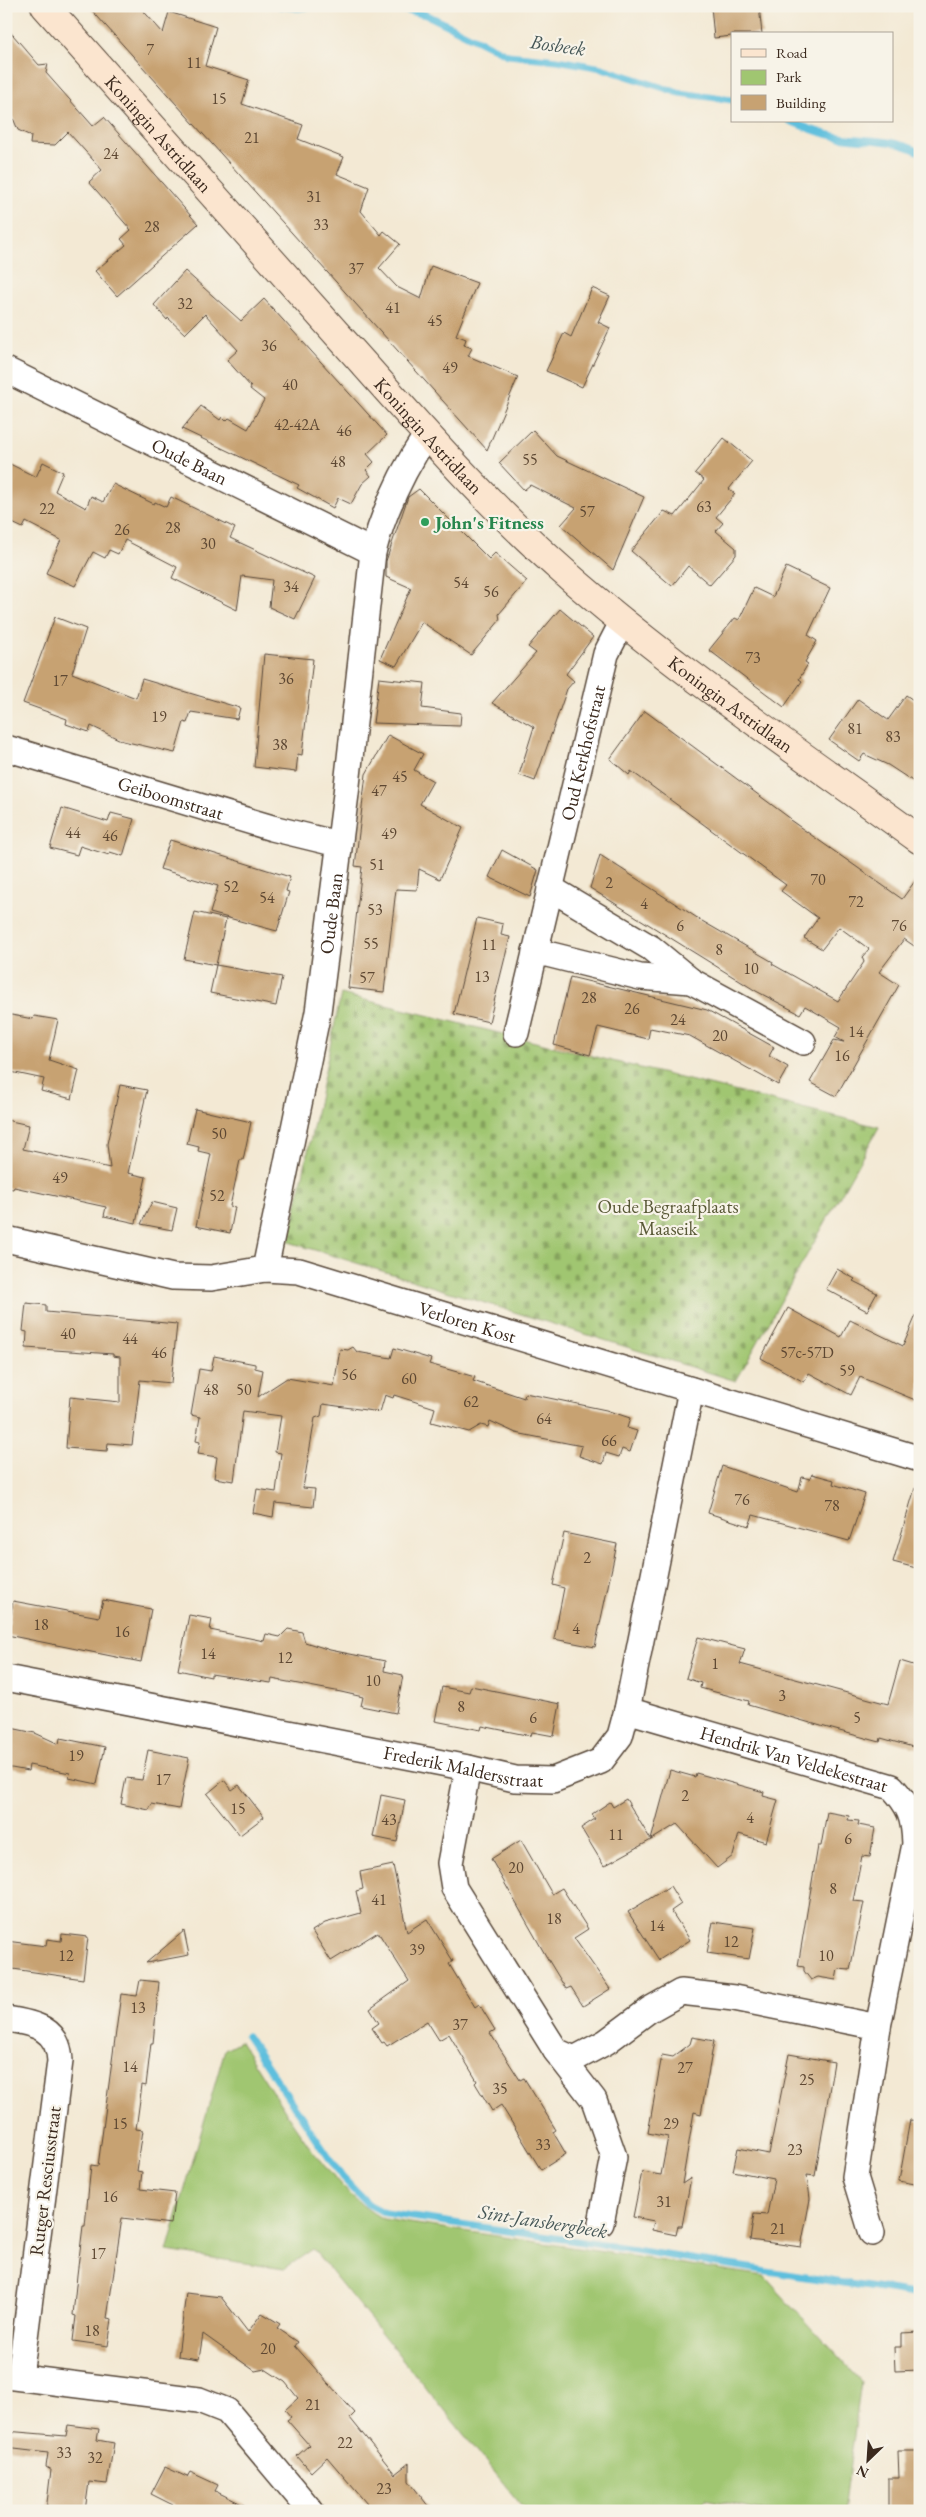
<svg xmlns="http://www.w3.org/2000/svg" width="926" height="2517" font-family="'EB Garamond',serif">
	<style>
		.green { fill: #a0c671; stroke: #6e7848 }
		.cemetery { fill: url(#cemetery-stones); stroke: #6e7848 }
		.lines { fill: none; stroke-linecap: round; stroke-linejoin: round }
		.stream { stroke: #5fbfdd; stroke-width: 7 }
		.building { fill: #c7a272 }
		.minor-casing { stroke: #574739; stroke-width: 28 }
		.secondary-casing { stroke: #574739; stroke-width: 30 }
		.minor { stroke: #fff; stroke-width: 25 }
		.secondary { stroke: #fbe5cf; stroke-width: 28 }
		.leisure-dot { fill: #2e9e5b; stroke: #f7f3e8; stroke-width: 2 }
		.labels { text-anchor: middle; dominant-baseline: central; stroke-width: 4.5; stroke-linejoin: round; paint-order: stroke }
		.number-label { font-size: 16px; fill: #5e4833 }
		.street-label { font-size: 19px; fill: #3b2a1e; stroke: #f7f3e8 }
		.leisure-label { font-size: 19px; font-weight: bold; fill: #27864d; stroke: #f7f3e8; text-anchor: start }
		.park-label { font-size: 19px; fill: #595937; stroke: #f7f3e8 }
		.water-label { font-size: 20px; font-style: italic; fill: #465757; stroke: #f7f3e8 }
	</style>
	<defs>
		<pattern id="cemetery-stones" width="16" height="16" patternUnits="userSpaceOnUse" patternTransform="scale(1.25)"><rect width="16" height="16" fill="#a0c671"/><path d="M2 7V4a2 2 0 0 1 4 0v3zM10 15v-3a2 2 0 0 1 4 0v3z" fill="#84a15c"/></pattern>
	</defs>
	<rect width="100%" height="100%" fill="#f7f3e8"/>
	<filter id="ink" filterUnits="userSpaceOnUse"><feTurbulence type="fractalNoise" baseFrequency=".02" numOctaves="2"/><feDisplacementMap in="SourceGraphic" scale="10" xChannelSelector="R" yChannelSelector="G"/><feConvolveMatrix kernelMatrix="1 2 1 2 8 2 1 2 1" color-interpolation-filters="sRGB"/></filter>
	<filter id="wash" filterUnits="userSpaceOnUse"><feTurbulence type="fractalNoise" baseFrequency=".0096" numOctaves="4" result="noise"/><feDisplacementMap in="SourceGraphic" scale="20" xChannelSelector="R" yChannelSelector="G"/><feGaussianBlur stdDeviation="1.12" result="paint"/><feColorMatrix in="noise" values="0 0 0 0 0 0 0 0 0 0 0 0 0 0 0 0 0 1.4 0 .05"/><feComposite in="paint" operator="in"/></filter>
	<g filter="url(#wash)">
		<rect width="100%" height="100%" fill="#f3e9d4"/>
		<path class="green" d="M240,2041C275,2094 328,2190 383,2219L764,2276L861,2381L844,2511H766L705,2498L693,2511H526L313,2249L284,2269L167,2251L225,2049Z"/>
		<path class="cemetery" d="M341,994L879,1127L736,1381L289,1242Z"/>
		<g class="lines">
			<path class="stream" d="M280,6L298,8L320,6
				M385,6L427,15L508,55L557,60L602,68L679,93L732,100
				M790,121C806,128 822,134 839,137C871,142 888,137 920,152
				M247,2036L342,2177L368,2204L385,2213L583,2242L920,2295"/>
		</g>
		<g id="blocks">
			<path class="building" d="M88,6H139L163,33L169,12L216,27L205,66L249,80L242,104L303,125L298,139L344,157L337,174L369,187L361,211L381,235L384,231L400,244L379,268L397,287L421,299L431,266L477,283L456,335L466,339L464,345L472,348L468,356L518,377L487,450Z
				M711,6H759L762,34H732V36L714,38Z
				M6,27L39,65L48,64L46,73L93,126L104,117L198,224L117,296L95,271L126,245L121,239L131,230L89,182L102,170L68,132L55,145L30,144L31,136L18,130L13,118H6Z
				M185,271L241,321L264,299L387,435L367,454L374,462L366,470L371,476L362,484L351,504L338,498L333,508L297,488L299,485L182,429L201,406L220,420L222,417L226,421L229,418L248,429L264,400L250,389L251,387L227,360L238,350L205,314L185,334L168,318L167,320L154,305Z
				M592,288L610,296L598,322L610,328L582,387L546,371L564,333L571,337Z
				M533,430L557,456L644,497L613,570L561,525L576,508L530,485L524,490L499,463Z
				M724,438L752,461L729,489L735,494L716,517L723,523L716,531L736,548V555L710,585L688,566L672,586L631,551L664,511L675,516L704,480L695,473Z
				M6,462L36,477L43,462L63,472L55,491L86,508L91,496L103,502L113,484L154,504L155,502L166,507L171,497L235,528L230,538L315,578L295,619L269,607L272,580L242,576L237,610L172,578L177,567L125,540L118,554L109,550L105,558L93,552L75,586L46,573L61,540L26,522L23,528L6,520Z
				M419,489L489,559L495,553L527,581L499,614L500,620L471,655L422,622L396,666L380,659L411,588L386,577V561L408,497Z
				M786,567L830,588L808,635L817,641L805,662L808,664L799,679L802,681L784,707L709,650L735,618L739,620L754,588L773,597Z
				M560,609L593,637L566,674L574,681L567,689L535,781L519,775L534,727L492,703L536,653L528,647Z
				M55,617L86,629L72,673L136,698L142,679L240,708L237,719L191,712L187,723L184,722L175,753L123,741L91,726L89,732L66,724L67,719L23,703Z
				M264,654L313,659L302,755L298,754L296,772L254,767Z
				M379,678L425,683L422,708L461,713L460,726L373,723Z
				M906,695L920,705V786L888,765L864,754L859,761L829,740L858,699L888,720Z
				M645,711L791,819L790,820L902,899L920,874V950L904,939L879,972L899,985L836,1096L810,1082L834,1040L844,1042L835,1037L841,1027L805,1006L800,1014L756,991L590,888L600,855L702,921L773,962L772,964L838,1001L864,962L862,957L869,949L839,927L822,949L804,938L818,918L781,891L786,885L631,771L629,775L610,759Z
				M388,735L423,754L414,770L433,781L420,804L463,828L440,879L419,869L417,890L396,889L384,992L348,988L362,867L355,866L366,774Z
				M62,808L108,822L111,813L134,819L123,856L110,852L109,855L80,846L77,855L50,848Z
				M170,840L290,877L286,891L289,892L277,931L210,913L218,886L160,869Z
				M502,850L538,870L530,897L489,877Z
				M195,912L226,919L216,965L184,959Z
				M477,918L503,924L501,935L510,937L489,1022L454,1014Z
				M216,965L282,977L276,1006L210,993Z
				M570,977L707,1010L774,1047L769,1056L788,1067L778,1085L690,1036L650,1028L648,1039L598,1027L590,1055L554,1045Z
				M6,1014L33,1019L34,1016L58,1020L49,1060L79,1070L72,1099L41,1091L44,1079L6,1071Z
				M120,1085L147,1090L128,1173L146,1177L136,1223L104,1216L106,1207L14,1187L13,1189L6,1188V1120L29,1125L23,1149L110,1168L107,1144Z
				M195,1109L251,1122L243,1160H240L230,1206L235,1207L230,1233L196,1226L211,1154L198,1151L199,1147L187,1144Z
				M152,1202L177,1208L172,1230L141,1224Z
				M837,1269L855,1279L853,1281L877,1293L867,1311L826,1289Z
				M26,1303L46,1305V1312L177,1324L171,1383L140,1380L132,1445L108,1443L107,1451L66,1448L70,1397L120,1402V1357L113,1356V1354L26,1348L27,1332L23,1331Z
				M920,1306V1402L860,1377L851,1395L809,1373L804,1382L761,1358L788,1308L841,1337L850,1320L903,1346Z
				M353,1347L357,1352L391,1358L394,1348L431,1359L429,1364L475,1377L473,1381L524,1398L525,1393L606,1410L630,1418L627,1428L637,1431L630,1452L622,1449L619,1457L606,1453L603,1464L579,1456L582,1446L516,1433L490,1421L488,1427L481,1425L469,1432L431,1422L435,1408L394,1395L393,1398L385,1395L380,1412L323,1404L321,1416L315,1418L303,1488L315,1489L313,1507L275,1503L273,1517L253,1513L257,1489L276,1492L281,1453L275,1452L281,1416L243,1411L234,1481L214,1478L217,1457L198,1454L200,1442L196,1441L200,1417L191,1415L199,1369L211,1371L214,1356L255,1364V1368L263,1370L258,1397L287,1378L334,1386L340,1349L348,1350Z
				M722,1466L798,1492L802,1477L810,1479L812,1474L834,1480L833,1484L865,1494L849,1541L753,1515L749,1526L708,1513Z
				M915,1488L920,1489V1569L893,1562Z
				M564,1533L617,1544L595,1647L554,1639L564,1588L553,1585Z
				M103,1600L151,1609L141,1662L7,1635L13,1601L99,1617Z
				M189,1615L212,1619L210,1630L264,1641L266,1634L280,1637L288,1629L302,1632L305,1642L330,1650L385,1661L384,1671L403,1675L396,1713L361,1706L363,1697L341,1692L272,1679L271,1683L211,1674V1677L178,1670Z
				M698,1637L745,1649L740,1664L888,1704L900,1661L920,1667V1749L881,1738L880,1742L821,1726L748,1705L749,1701L700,1688L701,1683L686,1678Z
				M471,1686L560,1704L554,1736L532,1732L531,1736L482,1726L481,1730L435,1721L442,1687L469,1692Z
				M6,1727L35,1733L59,1744L60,1738L105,1747L97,1784L69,1778L70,1773L29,1765L28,1771L6,1767Z
				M148,1750L189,1758L179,1809L152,1804L149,1810L121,1804L126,1778L142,1780Z
				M670,1770L695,1777L696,1773L764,1792L763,1796L778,1800L766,1842L739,1834L733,1856L717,1868L677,1824L651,1840Z
				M224,1780L232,1790L239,1785L264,1817L240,1835L207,1794Z
				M381,1795L405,1800L397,1842L373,1837Z
				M626,1799L651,1840L604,1866L581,1828L595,1819L592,1814L610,1802L613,1807Z
				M827,1812L849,1816L848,1820L859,1821L858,1825L875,1828L870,1857L862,1856L853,1901L864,1902L850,1970L838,1969L836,1980L818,1977L811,1980L804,1971V1967L798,1966L818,1846H821Z
				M521,1840L552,1894L562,1888L588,1929L574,1938L610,1989L583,2006L571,1987L566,1989L546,1956L491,1859Z
				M393,1865L407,1932L427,1919L453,1961L449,1964L475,2007L479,2004L495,2030L490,2033L520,2080L524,2078L556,2130L553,2132L566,2154L541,2170L501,2105L492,2111L475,2083L477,2081L449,2034L439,2040L427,2021L387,2046L384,2042L382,2043L372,2028L379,2023L370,2009L409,1981L378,1932L331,1961L312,1931L325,1923L361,1913L356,1891L363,1889L360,1872Z
				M670,1886L681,1904L671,1911L690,1940L659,1960L628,1912Z
				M713,1922L755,1928L749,1959L707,1953Z
				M184,1931L189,1955L146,1963Z
				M62,1934L88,1937L83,1979L6,1968V1941L46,1946L47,1939L61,1941Z
				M140,1980L159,1982L153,2043H151L146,2086L142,2085L136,2129L143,2130L137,2171L142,2172L140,2189L175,2193L171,2224L122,2218L107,2318L112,2319L108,2346L73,2341L76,2316L73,2315L77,2275L83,2226H85L91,2165L98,2166L121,1994L137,1996Z
				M692,2037L714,2041L701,2114L694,2112L682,2184L691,2178L682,2226H678L676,2235L652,2230L654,2221L633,2217L642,2172L661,2175L668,2137L648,2133L662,2055L673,2057L690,2044Z
				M789,2054L834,2062L815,2176L807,2175L810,2199L801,2247L750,2240L754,2214L767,2215L774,2179L733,2171L738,2148L769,2154Z
				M910,2120L920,2121V2185L899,2181Z
				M186,2293L221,2297L248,2332L262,2313L280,2324L277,2328L298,2342L295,2346L355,2413L350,2418L395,2474L409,2463V2481L432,2511H373L327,2457L311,2472L297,2456L309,2445L287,2420L291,2417L285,2410L298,2398L285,2382L265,2369L255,2371L203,2334L199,2359L178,2356Z
				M920,2332V2370L895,2371L894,2347H901V2333Z
				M68,2425L99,2429L97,2440L114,2443L107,2484L89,2482L85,2511H46L51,2470L46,2467L48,2453L6,2448V2431L66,2436Z
				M898,2451H920V2511H888V2478H899Z
				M165,2467L187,2477L190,2472L218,2485L215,2491L256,2511H173L175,2506L151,2494Z"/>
		</g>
	</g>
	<g filter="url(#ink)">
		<use href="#blocks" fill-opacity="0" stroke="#574739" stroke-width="1"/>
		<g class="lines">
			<g class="minor-casing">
				<g id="minor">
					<path id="s1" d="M6,370L373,552"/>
					<path id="s2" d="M6,748L272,828L338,844"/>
					<path d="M550,888L651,948L691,981L803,1042"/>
					<path d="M535,951L640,977L691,981"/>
					<path id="s3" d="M516,1033L606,654L623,621"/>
					<path id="s4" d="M6,1239L173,1277L211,1278L265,1269L299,1271L920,1459"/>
					<path id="s5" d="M265,1269L318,1012L346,794L373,552C384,510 403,470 427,434"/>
					<path id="s6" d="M6,1678L468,1768L515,1779L553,1780L601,1761L620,1736L627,1710L691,1390"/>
					<path id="s7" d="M627,1710L892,1787C910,1807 914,1817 915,1844L878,2027L855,2177L872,2233"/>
					<path d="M468,1768L450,1863L454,1888L556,2051L574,2059L606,2042L649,2010L681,1992L734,1998L878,2027"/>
					<path d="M6,2019C34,2023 59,2028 60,2061L20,2377"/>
					<path d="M556,2051L594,2100L614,2157L601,2223"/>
					<path d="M6,2376L199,2400L227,2411L311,2511"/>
				</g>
			</g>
			<g class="secondary-casing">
				<g id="secondary">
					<path id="s8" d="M45,6C142,115 240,224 337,334C410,415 482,500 564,572C675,670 800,753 920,840"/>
				</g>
			</g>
			<use href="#minor" class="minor"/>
			<use href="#secondary" class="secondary"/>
		</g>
	</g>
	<circle class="leisure-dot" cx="425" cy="522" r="5"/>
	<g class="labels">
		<g class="number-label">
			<text x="150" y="49">7</text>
			<text x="194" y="62">11</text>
			<text x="219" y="98">15</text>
			<text x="252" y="137">21</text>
			<text x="111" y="153">24</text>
			<text x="314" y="196">31</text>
			<text x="321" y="224">33</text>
			<text x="152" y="226">28</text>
			<text x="356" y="268">37</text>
			<text x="185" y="303">32</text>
			<text x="393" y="307">41</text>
			<text x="435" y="320">45</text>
			<text x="269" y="345">36</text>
			<text x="450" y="367">49</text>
			<text x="290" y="384">40</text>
			<text x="297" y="424">42-42A</text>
			<text x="344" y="430">46</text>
			<text x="530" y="459">55</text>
			<text x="338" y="461">48</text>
			<text x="704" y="506">63</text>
			<text x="47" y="508">22</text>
			<text x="587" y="511">57</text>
			<text x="173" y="527">28</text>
			<text x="122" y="529">26</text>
			<text x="208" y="543">30</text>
			<text x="461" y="582">54</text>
			<text x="291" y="586">34</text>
			<text x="491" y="591">56</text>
			<text x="753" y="657">73</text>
			<text x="286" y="678">36</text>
			<text x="60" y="680">17</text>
			<text x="159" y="716">19</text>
			<text x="855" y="728">81</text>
			<text x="893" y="736">83</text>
			<text x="280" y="744">38</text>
			<text x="400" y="776">45</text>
			<text x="379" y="790">47</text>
			<text x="73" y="832">44</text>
			<text x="389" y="833">49</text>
			<text x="110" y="835">46</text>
			<text x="377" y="864">51</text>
			<text x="818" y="879">70</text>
			<text x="609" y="882">2</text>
			<text x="231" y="886">52</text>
			<text x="267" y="897">54</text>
			<text x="856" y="901">72</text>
			<text x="644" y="903">4</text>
			<text x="375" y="909">53</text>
			<text x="680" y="925">6</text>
			<text x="899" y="925">76</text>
			<text x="371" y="943">55</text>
			<text x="489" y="944">11</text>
			<text x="719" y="949">8</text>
			<text x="751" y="968">10</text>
			<text x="482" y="976">13</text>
			<text x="367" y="977">57</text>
			<text x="589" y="997">28</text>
			<text x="632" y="1008">26</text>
			<text x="678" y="1019">24</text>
			<text x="856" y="1031">14</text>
			<text x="720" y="1035">20</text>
			<text x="842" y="1055">16</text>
			<text x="219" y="1133">50</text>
			<text x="60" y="1177">49</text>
			<text x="217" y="1195">52</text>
			<text x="68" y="1333">40</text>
			<text x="130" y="1338">44</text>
			<text x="159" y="1352">46</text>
			<text x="807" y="1352">57c-57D</text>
			<text x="847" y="1370">59</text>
			<text x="349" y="1374">56</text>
			<text x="409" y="1378">60</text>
			<text x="211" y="1389">48</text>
			<text x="244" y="1389">50</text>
			<text x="471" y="1401">62</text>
			<text x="544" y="1418">64</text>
			<text x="609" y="1440">66</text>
			<text x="742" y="1499">76</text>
			<text x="832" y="1505">78</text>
			<text x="587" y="1557">2</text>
			<text x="41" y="1624">18</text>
			<text x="576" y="1628">4</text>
			<text x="122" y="1631">16</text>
			<text x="208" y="1653">14</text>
			<text x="285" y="1657">12</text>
			<text x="715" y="1663">1</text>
			<text x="373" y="1680">10</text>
			<text x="782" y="1695">3</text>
			<text x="461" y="1706">8</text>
			<text x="533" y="1717">6</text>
			<text x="857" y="1717">5</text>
			<text x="76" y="1755">19</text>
			<text x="163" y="1779">17</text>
			<text x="685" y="1795">2</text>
			<text x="238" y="1808">15</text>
			<text x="750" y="1817">4</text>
			<text x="389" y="1819">43</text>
			<text x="616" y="1834">11</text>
			<text x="848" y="1838">6</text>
			<text x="516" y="1867">20</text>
			<text x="833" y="1888">8</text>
			<text x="379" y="1899">41</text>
			<text x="554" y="1918">18</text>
			<text x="657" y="1925">14</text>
			<text x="731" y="1941">12</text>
			<text x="417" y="1949">39</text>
			<text x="66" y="1955">12</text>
			<text x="826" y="1955">10</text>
			<text x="138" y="2007">13</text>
			<text x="460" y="2024">37</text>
			<text x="130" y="2066">14</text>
			<text x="685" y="2067">27</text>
			<text x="807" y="2079">25</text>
			<text x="500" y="2088">35</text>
			<text x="120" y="2123">15</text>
			<text x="671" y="2123">29</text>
			<text x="543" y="2144">33</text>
			<text x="795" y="2149">23</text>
			<text x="110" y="2196">16</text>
			<text x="664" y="2201">31</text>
			<text x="778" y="2228">21</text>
			<text x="98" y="2253">17</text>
			<text x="92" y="2330">18</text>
			<text x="268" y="2348">20</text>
			<text x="313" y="2404">21</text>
			<text x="345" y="2442">22</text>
			<text x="64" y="2452">33</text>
			<text x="95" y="2457">32</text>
			<text x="384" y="2488">23</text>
		</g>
		<g class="street-label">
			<text stroke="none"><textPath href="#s8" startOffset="171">Koningin Astridlaan</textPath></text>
			<text stroke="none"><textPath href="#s8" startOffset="576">Koningin Astridlaan</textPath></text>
			<text stroke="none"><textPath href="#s1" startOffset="205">Oude Baan</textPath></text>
			<text stroke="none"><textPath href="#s8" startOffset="981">Koningin Astridlaan</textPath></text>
			<text stroke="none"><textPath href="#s3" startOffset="288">Oud Kerkhofstraat</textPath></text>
			<text stroke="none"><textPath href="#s2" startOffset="172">Geiboomstraat</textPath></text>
			<text stroke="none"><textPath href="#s5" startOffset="362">Oude Baan</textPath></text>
			<text stroke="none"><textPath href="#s4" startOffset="474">Verloren Kost</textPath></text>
			<text stroke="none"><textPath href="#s7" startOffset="174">Hendrik Van Veldekestraat</textPath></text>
			<text stroke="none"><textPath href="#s6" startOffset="466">Frederik Maldersstraat</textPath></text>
			<text transform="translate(45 2181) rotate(-83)">Rutger Resciusstraat</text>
		</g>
		<g class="leisure-label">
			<text x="435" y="522">John's Fitness</text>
		</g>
		<g class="park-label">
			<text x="668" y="1206">Oude Begraafplaats<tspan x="668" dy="22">Maaseik</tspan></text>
		</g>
		<g class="water-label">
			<text transform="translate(558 45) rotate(8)">Bosbeek</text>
			<text transform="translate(543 2221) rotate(9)">Sint-Jansbergbeek</text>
		</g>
	</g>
	<rect width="926" height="2517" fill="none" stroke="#f7f3e8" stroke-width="25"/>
	<rect x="731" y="32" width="162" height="90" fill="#f7f3e8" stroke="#aca397"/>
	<rect x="741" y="49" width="25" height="8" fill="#fbe5cf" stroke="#aca397"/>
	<text x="776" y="58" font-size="15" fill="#3b2a1e">Road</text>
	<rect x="741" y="70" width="25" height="15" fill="#a0c671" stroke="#aca397"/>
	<text x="776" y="82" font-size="15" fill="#3b2a1e">Park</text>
	<rect x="741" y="95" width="25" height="15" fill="#c7a272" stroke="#aca397"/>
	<text x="776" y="108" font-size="15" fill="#3b2a1e">Building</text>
	<g transform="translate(868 2460) rotate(205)" stroke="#f7f3e8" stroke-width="4" paint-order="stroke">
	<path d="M0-4L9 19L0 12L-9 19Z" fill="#3b2a1e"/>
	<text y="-8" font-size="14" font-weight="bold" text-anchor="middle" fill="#3b2a1e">N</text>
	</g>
</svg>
